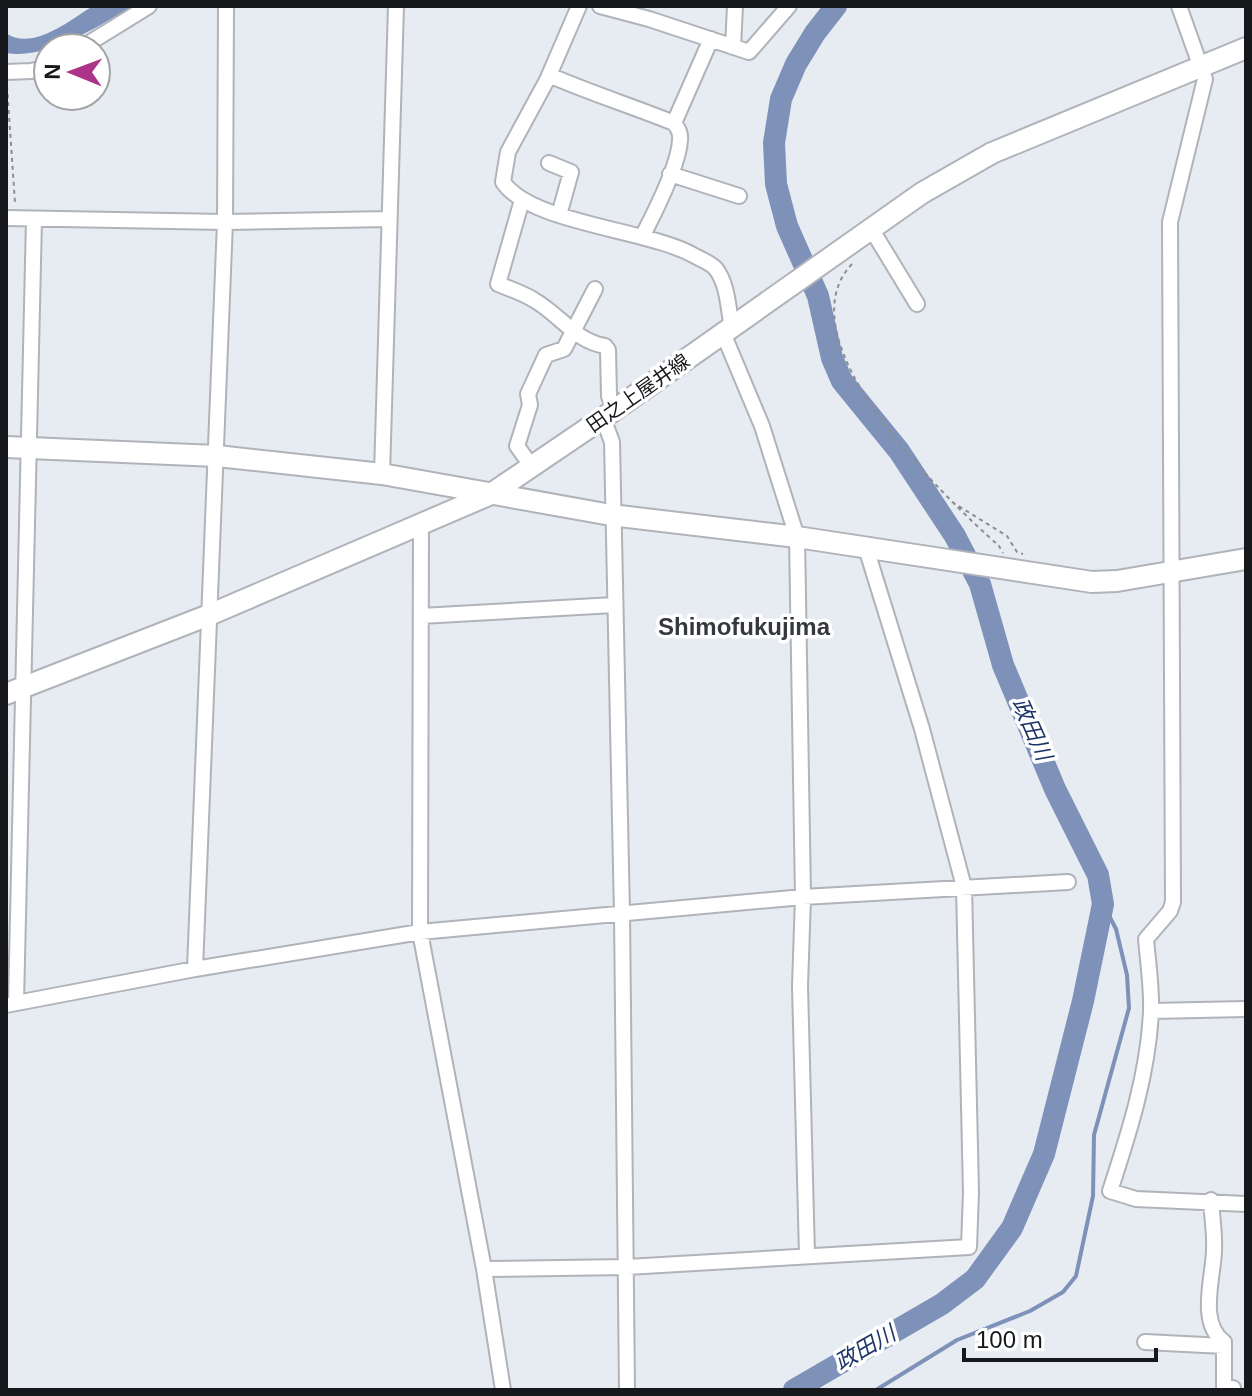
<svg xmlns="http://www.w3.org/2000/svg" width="1252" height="1396" font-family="Arial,'Noto Sans JP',sans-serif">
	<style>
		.water { fill: #7d91b9 }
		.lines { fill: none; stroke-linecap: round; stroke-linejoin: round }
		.stream { stroke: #7d91b9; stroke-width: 4 }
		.river { stroke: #7d91b9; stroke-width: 22 }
		.street-casing { stroke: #b0b3b9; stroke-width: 18 }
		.secondary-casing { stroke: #b0b3b9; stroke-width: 24 }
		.path { stroke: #8a8d92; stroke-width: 2; stroke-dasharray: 4 4; stroke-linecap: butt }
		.street { stroke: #fff; stroke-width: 14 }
		.secondary { stroke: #fff; stroke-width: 20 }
		.labels { text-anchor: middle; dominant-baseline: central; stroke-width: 7; stroke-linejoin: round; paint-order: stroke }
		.street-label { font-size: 20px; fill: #17181b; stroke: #fff }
		.water-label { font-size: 22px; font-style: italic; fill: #1d3568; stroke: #fff }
		.quarter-label { font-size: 24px; font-weight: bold; fill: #35383d; stroke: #fff }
	</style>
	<rect width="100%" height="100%" fill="#e7ebf2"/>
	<path class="water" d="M93,6H134C96,26 50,60 6,53V33C32,52 70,20 93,6Z"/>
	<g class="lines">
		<path class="stream" d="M876,1390L957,1340L1030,1311L1063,1292L1076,1276L1093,1196L1094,1135L1129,1008L1127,975L1116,929L1103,904"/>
		<path class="river" d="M794,1390L942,1304L975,1279L1012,1228L1044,1154L1083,1001L1103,904L1098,875L1055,789L1003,665L980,584L955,536L899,451L842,381L832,358L818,296L787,226L776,184L774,143L781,99L796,64L815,33L836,6"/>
		<g class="street-casing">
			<path id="street" d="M579,6L547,80L508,152L503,182C531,224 648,229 695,256C702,260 711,263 716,269C728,285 728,308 732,328
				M600,6L649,19L749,52L789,6
				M1179,6L1205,79L1170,222L1173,902L1170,911L1146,939C1148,963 1152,988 1151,1012C1148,1074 1129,1133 1110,1191L1136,1199L1246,1204
				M733,47L735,6
				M81,48L149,6
				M6,72L31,71L48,67
				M549,75C590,93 632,106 674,123
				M549,163L571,172L559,215
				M670,174L739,196
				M522,200L498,284C510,289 523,293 534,300C559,314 575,341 605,346L608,350L609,396L614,411
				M6,218L225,222L388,219
				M872,230L917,304
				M642,237C654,214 679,165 680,140C681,133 678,128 674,123L711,39
				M723,333L762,426L797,537L803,897L800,986L807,1255
				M603,418L612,442L622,914L627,1390
				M532,467L517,446L530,405L528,394L546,355L564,349L595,289
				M382,474L396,6
				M421,524L420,932L484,1269L503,1390
				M421,616L614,605
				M195,969L225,222L226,6
				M16,1003L34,219
				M6,1005L195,969L420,932L803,897L1068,882
				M1151,1011L1246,1009
				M1211,1200C1212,1217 1215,1235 1214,1251C1213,1279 1198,1323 1224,1342V1386L1233,1388
				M484,1269L627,1267L969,1247L971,1192L964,887L922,729L866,548
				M1145,1342L1224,1346"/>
		</g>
		<g class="secondary-casing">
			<path id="secondary" d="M6,447L217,456L382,474L611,515L797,537L1092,582L1117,581L1246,559
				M6,694L209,615L491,494L603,418L922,193L992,153L1246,48"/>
		</g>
		<path class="path" d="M7,86L15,203
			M852,264C780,340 945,498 999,546L1003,553
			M952,502L1007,536L1017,552L1023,554"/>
		<use href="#street" class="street"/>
		<use href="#secondary" class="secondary"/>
	</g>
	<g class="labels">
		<g class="street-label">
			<text transform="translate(638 393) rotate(-35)">田之上屋井線</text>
		</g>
		<g class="water-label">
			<text transform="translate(1032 729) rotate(66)">政田川</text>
			<text transform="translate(865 1348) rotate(-30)">政田川</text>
		</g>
		<g class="quarter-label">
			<text x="744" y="626">Shimofukujima</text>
		</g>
	</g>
	<rect width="1252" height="1396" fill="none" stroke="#17181b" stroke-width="16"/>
	<g transform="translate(72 72) rotate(271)"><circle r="38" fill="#ffffff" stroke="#a2a3a4" stroke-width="2"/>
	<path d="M0-6L14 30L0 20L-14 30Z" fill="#ab3388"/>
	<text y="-12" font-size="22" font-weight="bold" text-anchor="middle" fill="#17181b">N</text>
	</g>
	<path d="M964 1348v12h192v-12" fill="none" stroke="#17181b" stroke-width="4"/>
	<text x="976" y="1348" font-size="24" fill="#17181b" stroke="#ffffff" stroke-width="6" paint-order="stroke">100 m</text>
</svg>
